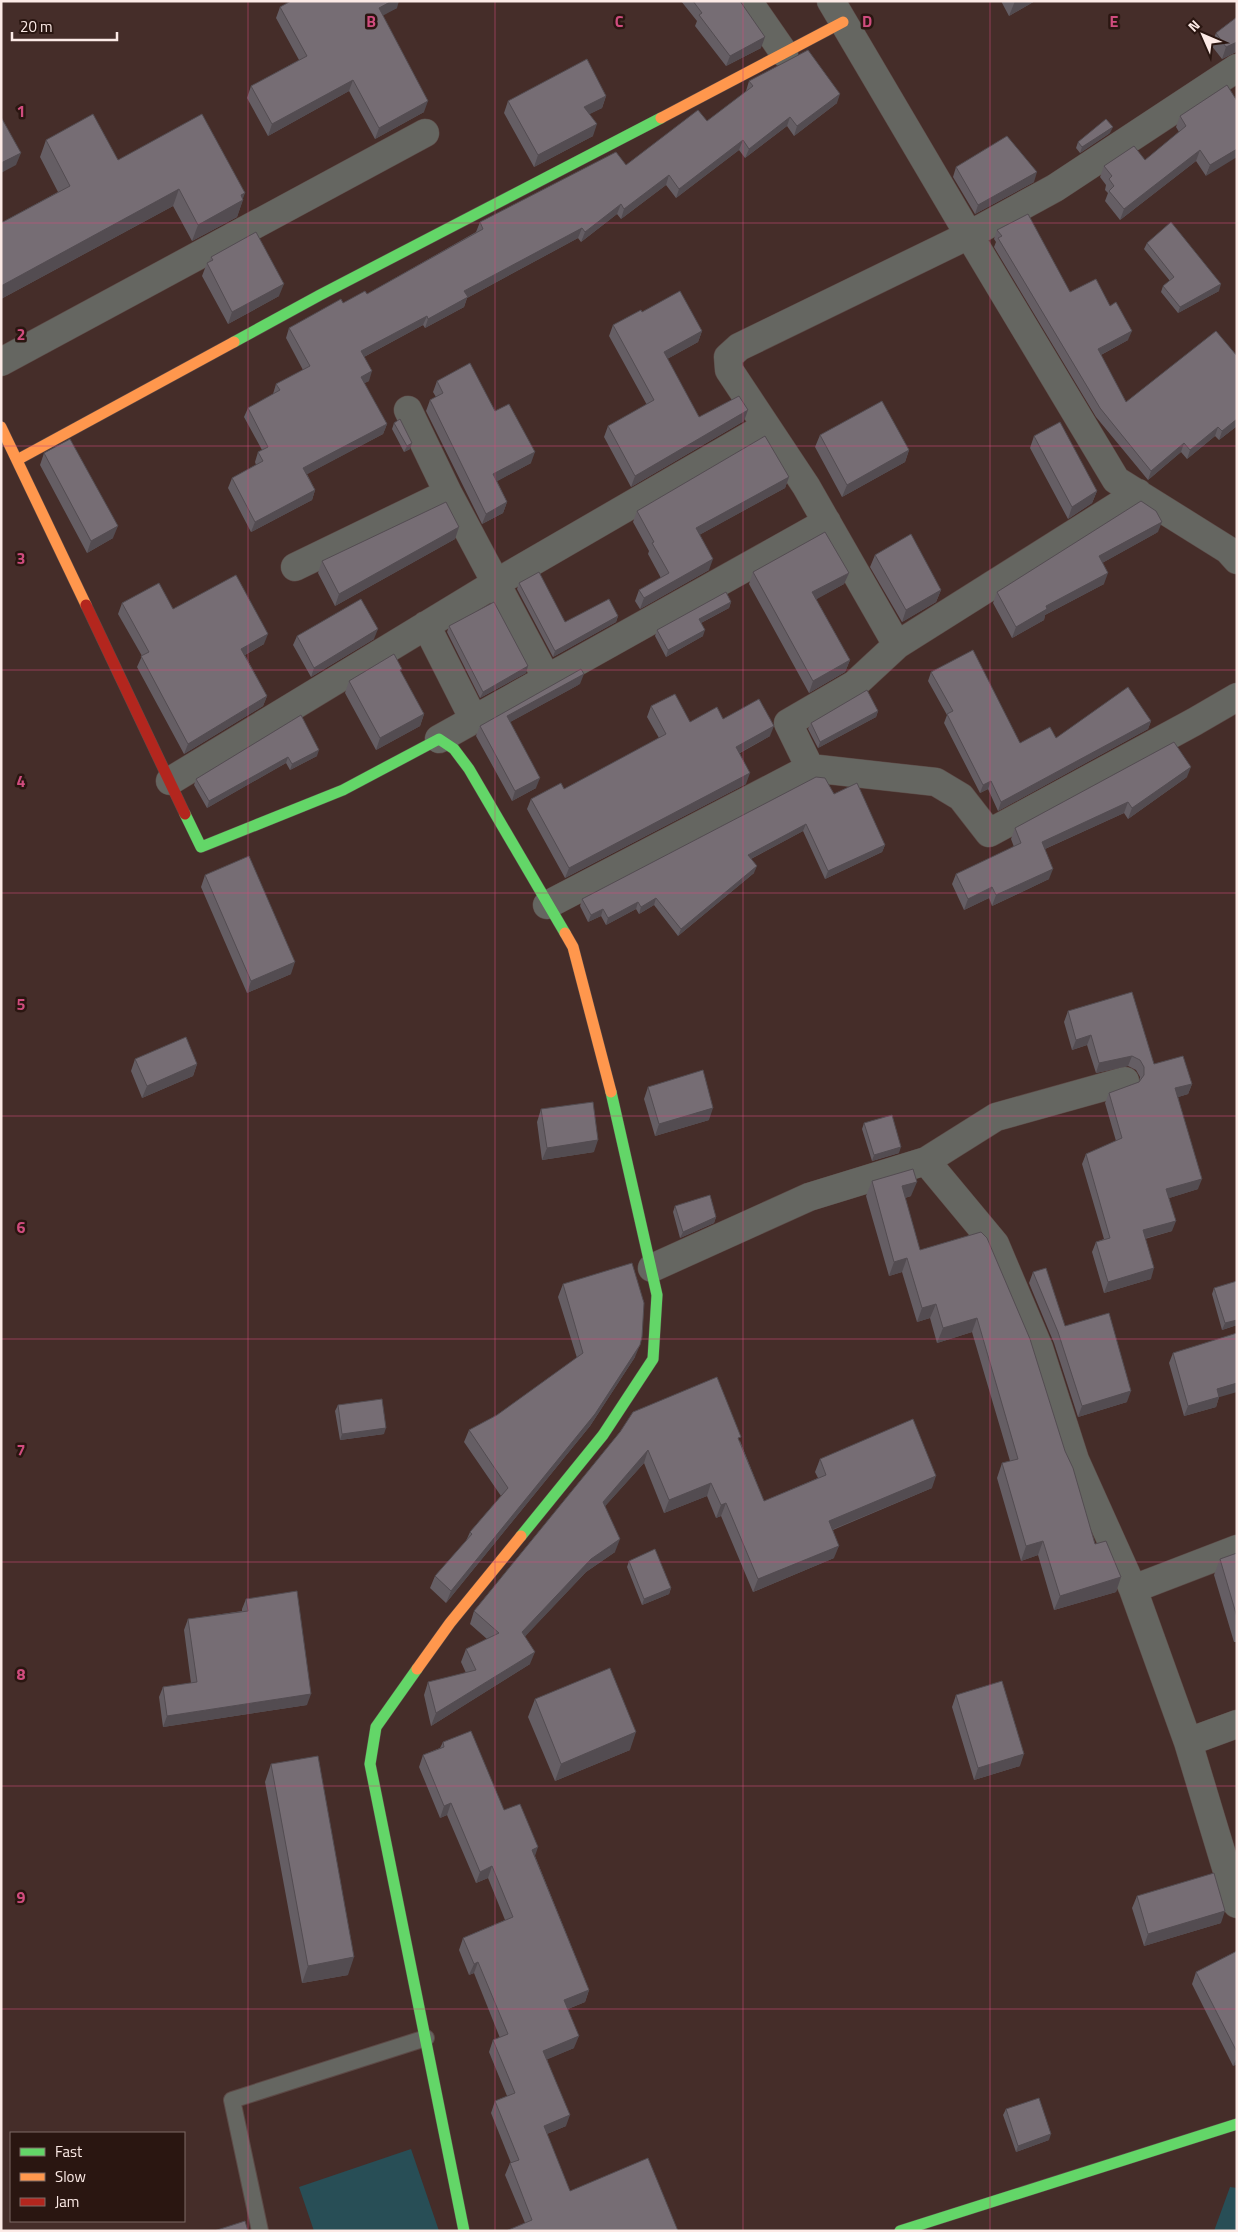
<svg xmlns="http://www.w3.org/2000/svg" width="1238" height="2232" font-family="'Titillium Web',sans-serif">
	<style>
		.water { fill: #284e56 }
		.lines { fill: none; stroke-linecap: round; stroke-linejoin: round }
		.lane-casing { stroke: #5c4946; stroke-width: 18 }
		.street-casing { stroke: #5c4946; stroke-width: 29 }
		.fast-casing { stroke: #5c4946; stroke-width: 12 }
		.slow-casing { stroke: #5c4946; stroke-width: 12 }
		.jam-casing { stroke: #5c4946; stroke-width: 12 }
		.lane { stroke: #656661; stroke-width: 16 }
		.street { stroke: #656661; stroke-width: 28 }
		.fast { stroke: #63d668; stroke-width: 11 }
		.slow { stroke: #ff974d; stroke-width: 11 }
		.jam { stroke: #b3261e; stroke-width: 11 }
		.wall { fill: #655e64 }
		.shaded-wall { fill: #534c51 }
		.building { fill: #766d74; stroke: #534c51 }
		.grid { fill: none; stroke: #d04c7e; stroke-width: 1; stroke-opacity: 0.55 }
		.grid-label { font-size: 16px; text-anchor: middle; font-weight: bold; fill: #d04c7e; stroke: #2a1611; stroke-width: 5; stroke-linejoin: round; paint-order: stroke }
	</style>
	<rect width="100%" height="100%" fill="#452d29"/>
	<path class="water" d="M411,2149L439,2231H314L299,2187Z
		M1230,2187L1237,2188V2231H1214Z"/>
	<g class="lines">
		<g class="lane-casing">
			<path id="lane" d="M260,2231L232,2100L426,2038"/>
		</g>
		<g class="street-casing">
			<path id="street" d="M748,1L784,53
				M831,1L969,235L1116,480L1228,550L1237,560
				M1,362L425,133
				M408,410L448,493L547,679
				M295,567L448,493
				M426,625L474,720
				M897,645L806,486L729,370L728,357L739,347L969,235L1055,188L1237,68
				M439,739L827,522
				M810,768L788,723L855,684L897,645L1138,493
				M170,781L496,583L765,427
				M547,905L810,768L936,782L961,797L989,833L1194,722L1237,697
				M926,1161L995,1244L1039,1348L1075,1460L1133,1589
				M652,1268L809,1197L926,1161L996,1117L1125,1081
				M1237,1549L1133,1589L1188,1742L1237,1904
				M1188,1742L1237,1724"/>
		</g>
		<g class="fast-casing">
			<path id="fast" d="M234,342L320,295L661,118
				M185,814L201,847L343,790L439,739L454,749L469,769L565,933
				M521,1536L603,1435L653,1359L657,1295L611,1092
				M417,1669L376,1727L370,1764L464,2231
				M900,2231L1237,2124"/>
		</g>
		<g class="slow-casing">
			<path id="slow" d="M661,118L843,22
				M1,427L86,605
				M17,460L234,342
				M565,933L573,947L611,1092
				M417,1669L450,1623L521,1536"/>
		</g>
		<g class="jam-casing">
			<path id="jam" d="M86,605L185,814"/>
		</g>
		<use href="#lane" class="lane"/>
		<use href="#street" class="street"/>
		<use href="#fast" class="fast"/>
		<use href="#slow" class="slow"/>
		<use href="#jam" class="jam"/>
	</g>
	<path class="wall" d="M681,1H740L761,48L726,66L695,26L697,21Z
		M1001,1H1035L1009,16Z
		M280,7L397,8L382,15L424,112L375,139L349,91L268,136L247,98L251,86L299,60L276,18Z
		M1237,17V53L1236,52L1222,59L1211,45L1216,33Z
		M749,81L837,103L794,136L787,126L745,158L739,150L676,198L666,185L621,219L617,214L581,242L578,238L467,298L464,307L425,328L423,325L364,357L369,381L364,383L387,424L383,434L307,474L315,490L312,500L251,532L228,488L232,478L256,465L255,462L258,452L262,450L244,417L248,408L273,394L276,384L303,370L286,338L289,328L343,303L367,294L476,232L480,222L626,165L707,121L746,92V91Z
		M606,96L602,108L589,114L593,136L534,167L504,113L508,101Z
		M1237,101L1206,176L1196,161L1120,220L1105,201L1108,193L1105,190L1106,185L1100,177L1104,166L1145,160L1179,132L1176,127L1180,116Z
		M1110,133L1080,153L1076,148L1078,142Z
		M46,140L118,160L243,199L237,217L192,241L173,206L1,299V223L58,192L40,157Z
		M956,167L1034,182L975,214L953,177Z
		M997,230L1070,292L1128,340L1101,355L1126,402L1237,426L1219,440L1215,436L1187,459L1181,452L1148,480L1096,417L994,247L996,242L994,239Z
		M1147,243L1219,291L1178,313L1161,292L1163,286L1170,281L1144,249Z
		M211,257L279,296L228,324L202,276L207,263L209,262Z
		M642,312L702,331L698,342L667,359L699,417L744,421L631,487L604,437L608,426L647,405L609,336L613,325Z
		M437,381L495,411L531,463L497,481L507,502L503,513L482,524L426,411L430,400L436,397L433,392Z
		M394,423L410,449L404,452L392,429Z
		M820,435L909,450L905,462L842,497L815,447Z
		M1034,436L1097,491L1092,503L1068,519L1030,448Z
		M44,453L113,538L87,553L40,465Z
		M789,477L785,488L699,535L709,570L640,609L635,601L639,590L661,578L648,554L649,551L633,522L637,511Z
		M459,527L455,539L335,606L318,573L322,561Z
		M1158,532L1102,563L1104,584L1045,615L1044,620L1012,638L993,603L997,592Z
		M875,555L941,590L936,602L902,622L870,567Z
		M753,572L849,573L844,584L816,599L850,660L845,672L809,693L749,584Z
		M519,583L565,622L618,616L616,622L553,657L517,589Z
		M731,602L729,608L701,623L703,636L666,657L655,636L657,630Z
		M122,603L173,609L264,644L245,655L267,696L263,706L184,754L137,667L142,656L118,614Z
		M449,626L528,666L526,673L480,698L447,632Z
		M297,636L374,639L311,677L293,645Z
		M401,672L424,714L420,726L376,750L345,693L349,681Z
		M931,672L1020,743L1056,738L1151,721L1148,729L998,811L988,789L980,793L944,723L947,715L928,681Z
		M580,684L510,722L536,788L512,801L476,736L480,726Z
		M651,706L690,722L723,719L770,736L740,753L746,784L565,878L527,809L531,799L564,789L659,738L647,717Z
		M878,711L876,717L818,748L808,729L811,723Z
		M301,715L317,756L290,770L286,763L207,808L194,785L196,779Z
		M1187,777L1128,819L1124,813L1045,849L1049,879L992,906L989,898L964,910L952,884L956,874L1014,847L1011,839L1015,828Z
		M834,794L885,845L882,852L825,879L803,831L751,859L754,873L678,936L654,905L639,914L636,909L606,925L601,916L588,922L580,906L582,899Z
		M205,875L291,974L247,993L201,887Z
		M1068,1011L1154,1064L1192,1084L1188,1094L1178,1097L1198,1189L1169,1198L1172,1231L1145,1239L1151,1279L1104,1293L1092,1252L1096,1242L1104,1239L1082,1164L1086,1154L1116,1141L1105,1103L1109,1093L1139,1082L1140,1077L1136,1070L1128,1066L1096,1073L1087,1045L1072,1050L1064,1022Z
		M135,1059L197,1064L193,1076L142,1098L131,1071Z
		M648,1087L709,1120L655,1136L644,1099Z
		M541,1109L594,1152L542,1160L537,1122Z
		M864,1123L899,1153L872,1161L862,1129Z
		M872,1181L911,1196L905,1198L920,1250L981,1232L1095,1544L1121,1577L1116,1592L1054,1610L1038,1555L1021,1561L997,1478L1002,1463L1010,1461L972,1332L937,1343L930,1318L917,1322L902,1272L889,1276L866,1196Z
		M675,1206L716,1217L714,1223L680,1238L673,1212Z
		M1033,1272L1065,1326L1127,1402L1078,1417L1054,1343L1029,1283Z
		M563,1284L635,1357L590,1426L446,1603L430,1588L435,1576L466,1541L470,1532L501,1496L464,1442L469,1430L497,1415L577,1358L558,1297Z
		M1214,1288L1237,1325L1222,1330L1212,1294Z
		M1173,1353L1219,1397L1216,1407L1184,1416L1169,1363Z
		M338,1405L384,1434L340,1440L335,1411Z
		M620,1432L740,1441L764,1501L818,1478L815,1472L820,1459L932,1488L833,1530L834,1558L753,1592L721,1516L716,1518L707,1496L664,1513L644,1463L605,1506L615,1552L586,1572L525,1636L530,1664L431,1726L424,1695L428,1682L466,1673L461,1662L466,1649L487,1639L470,1624L474,1611Z
		M1237,1553V1642H1234L1214,1575L1220,1559Z
		M629,1561L671,1588L669,1594L642,1605L627,1567Z
		M246,1599L307,1705L163,1727L159,1697L163,1687L191,1683L184,1630L188,1619L242,1611V1609Z
		M956,1695L1020,1766L974,1780L952,1707Z
		M535,1699L630,1750L555,1781L528,1717Z
		M443,1742L504,1810L535,1856L589,1990L585,2002L568,2009L574,2048L547,2059L566,2126L547,2134L570,2191L678,2231L525,2223L505,2175L510,2163H511L491,2113L495,2101L507,2096L489,2052L493,2040L500,2038L474,1973L469,1975L459,1950L463,1938L505,1920L488,1878L476,1883L447,1815L440,1818L419,1767L423,1755L440,1748Z
		M271,1764L348,1975L302,1983L265,1782Z
		M1137,1896L1221,1923L1144,1946L1132,1908Z
		M1237,1951V2064L1233,2066L1192,1984L1196,1972Z
		M1006,2109L1049,2140L1016,2152L1003,2115Z"/>
	<path class="shaded-wall" d="M392,1H399L397,8L375,20L379,8Z
		M1015,1H1035L1009,16Z
		M765,37L761,48L726,66L730,56Z
		M1237,42V49L1236,52L1222,59L1226,47Z
		M353,80L349,91L268,136L272,124Z
		M840,94L837,103L794,136L797,126Z
		M606,96L602,108L580,119L584,107Z
		M428,101L424,112L375,139L379,128Z
		M790,117L787,126L745,158L749,149Z
		M597,124L593,136L534,167L538,155Z
		M1113,127L1110,133L1080,153L1082,147Z
		M743,140L739,150L676,198L679,189Z
		M1237,149V157L1206,176L1210,165Z
		M1200,150L1196,161L1120,220L1124,209Z
		M21,153L16,165L1,173V163Z
		M1037,172L1034,182L975,214L978,205Z
		M669,175L666,185L621,219L624,209Z
		M179,189L173,206L1,299V286Z
		M245,193L242,201L243,200L237,217L192,241L198,225Z
		M621,204L617,214L581,242L585,232Z
		M582,228L578,238L467,298L464,307L425,328L428,319L464,291Z
		M284,284L279,296L228,324L232,312Z
		M1221,284L1219,291L1178,313L1180,307Z
		M427,316L423,325L358,360L361,351Z
		M702,331L698,342L660,363L664,352Z
		M1132,331L1128,340L1095,358L1098,349Z
		M372,371L369,381L357,387L361,377Z
		M748,410L744,421L631,487L635,476Z
		M1237,419V426L1219,440L1222,431Z
		M387,424L383,434L300,478L303,468Z
		M1218,427L1215,436L1187,459L1190,450Z
		M412,443L410,449L404,452L407,446Z
		M1184,443L1181,452L1148,480L1151,471Z
		M909,450L905,462L842,497L847,485Z
		M535,452L531,463L490,485L493,474Z
		M789,477L785,488L692,539L696,528Z
		M315,490L312,500L251,532L255,522Z
		M1097,491L1092,503L1068,519L1072,507Z
		M507,502L503,513L482,524L486,514Z
		M1162,522L1158,532L1095,567L1099,556Z
		M118,526L113,538L87,553L91,541Z
		M459,527L455,539L335,606L339,594Z
		M713,559L709,570L640,609L644,598Z
		M849,573L844,584L808,604L812,592Z
		M1108,573L1104,584L1045,615L1044,620L1012,638L1016,627L1046,606Z
		M941,590L936,602L902,622L906,610Z
		M731,602L729,608L697,625L699,619Z
		M618,616L616,622L553,657L555,651Z
		M378,629L374,639L311,677L314,668Z
		M705,630L703,636L666,657L668,650Z
		M268,634L264,644L238,659L241,649Z
		M850,660L845,672L809,693L813,681Z
		M528,666L526,673L480,698L483,692Z
		M584,674L580,684L503,726L507,716Z
		M267,696L263,706L184,754L188,744Z
		M878,711L876,717L818,748L820,742Z
		M424,714L420,726L376,750L380,738Z
		M1151,721L1148,729L998,811L1001,802Z
		M774,726L770,736L732,757L736,747Z
		M319,750L317,756L290,770L292,764Z
		M288,757L286,763L207,808L209,801Z
		M1191,767L1187,777L1128,819L1132,808Z
		M750,773L746,784L565,878L569,868Z
		M540,778L536,788L512,801L515,791Z
		M991,781L988,789L980,793L983,785Z
		M1128,802L1124,813L1038,852L1042,842Z
		M806,824L803,831L745,862L748,855Z
		M885,845L882,852L825,879L828,871Z
		M757,866L754,873L678,936L681,929Z
		M1053,869L1049,879L992,906L996,895Z
		M992,887L989,898L964,910L968,899Z
		M656,898L654,905L639,914L641,907Z
		M638,902L636,909L606,925L608,918Z
		M603,909L601,916L588,922L591,915Z
		M295,962L291,974L247,993L251,981Z
		M1091,1035L1087,1045L1072,1050L1076,1040Z
		M1132,1056L1128,1066L1096,1073L1099,1063Z
		M197,1064L193,1076L142,1098L147,1086Z
		M1192,1084L1188,1094L1172,1099L1175,1088Z
		M713,1108L709,1120L655,1136L659,1124Z
		M598,1140L594,1152L542,1160L547,1148Z
		M901,1147L899,1153L872,1161L874,1155Z
		M1202,1179L1198,1189L1163,1200L1166,1189Z
		M917,1182L911,1196L897,1200L902,1186Z
		M716,1217L714,1223L680,1238L683,1232Z
		M1176,1221L1172,1231L1139,1240L1143,1230Z
		M907,1258L902,1272L889,1276L894,1262Z
		M1154,1268L1151,1279L1104,1293L1108,1282Z
		M936,1304L930,1318L917,1322L922,1308Z
		M977,1318L972,1332L937,1343L943,1328Z
		M1237,1320V1325L1222,1330L1225,1323Z
		M640,1345L635,1357L590,1426L446,1603L451,1591Z
		M1237,1383V1392L1213,1399L1217,1389Z
		M1131,1391L1127,1402L1078,1417L1082,1406Z
		M1219,1397L1216,1407L1184,1416L1188,1406Z
		M386,1428L384,1434L340,1440L342,1434Z
		M648,1450L644,1463L598,1514L603,1502Z
		M936,1476L932,1488L824,1533L829,1521Z
		M711,1483L707,1496L664,1513L669,1500Z
		M726,1503L721,1516L716,1518L721,1505Z
		M620,1539L615,1552L586,1572L518,1644L522,1632L591,1559Z
		M1043,1541L1038,1555L1021,1561L1026,1546Z
		M839,1546L834,1558L753,1592L758,1579Z
		M1121,1577L1116,1592L1054,1610L1060,1596Z
		M671,1588L669,1594L642,1605L644,1599Z
		M535,1652L530,1664L431,1726L436,1713Z
		M311,1694L307,1705L163,1727L167,1716Z
		M636,1732L630,1750L555,1781L561,1764Z
		M1024,1754L1020,1766L974,1780L978,1768Z
		M451,1803L447,1815L440,1818L444,1806Z
		M538,1847L534,1859L532,1850Z
		M492,1866L488,1878L476,1883L480,1872Z
		M1225,1911L1221,1923L1144,1946L1148,1934Z
		M354,1957L348,1975L302,1983L308,1966Z
		M478,1962L474,1973L469,1975L474,1964Z
		M589,1990L585,2002L560,2012L564,2000Z
		M579,2036L574,2048L539,2063L543,2051Z
		M1237,2057V2064L1233,2066Z
		M570,2115L566,2126L539,2137L544,2126Z
		M1051,2134L1049,2140L1016,2152L1018,2146Z"/>
	<path class="building" d="M291,1H392L379,8L428,101L379,128L353,80L272,124L251,86L307,56L280,7Z
		M693,1H740L765,37L730,56L699,15L702,13Z
		M1237,17V42L1226,47L1216,33Z
		M808,50L840,94L797,126L790,117L749,149L743,140L679,189L669,175L624,209L621,204L585,232L582,228L464,291L468,297L428,319L427,316L361,351L372,371L361,377L387,424L303,468L315,490L255,522L232,478L263,461L258,452L268,447L248,408L280,390L276,384L310,366L289,328L341,299L343,303L365,291L367,294L483,229L480,222L616,152L626,165L698,110L707,121L753,86L749,81Z
		M587,59L606,96L584,107L597,124L538,155L508,101Z
		M1227,85L1237,101V149L1210,165L1200,150L1124,209L1109,191L1114,186L1109,179L1112,176L1104,166L1134,146L1145,160L1186,126L1180,116Z
		M93,114L118,160L202,114L245,193L241,195L243,200L198,225L179,189L1,286V223L70,186L46,140Z
		M1,117L21,153L1,163Z
		M1106,119L1113,127L1082,147L1078,142Z
		M1007,136L1037,172L978,205L956,167Z
		M1028,214L1070,292L1096,279L1110,306L1116,302L1132,331L1098,349L1126,402L1216,331L1237,356V419L1222,431L1218,427L1190,450L1184,443L1151,471L1100,408L998,238L1002,236L997,230Z
		M1171,222L1221,284L1180,307L1163,286L1174,277L1147,243Z
		M256,232L284,284L232,312L207,263L213,260L211,257Z
		M680,291L702,331L664,352L699,417L739,396L748,410L635,476L608,426L654,400L613,325L641,310L642,312Z
		M470,363L495,411L509,404L535,452L493,474L507,502L486,514L430,400L443,393L437,381Z
		M882,401L909,450L847,485L820,435Z
		M400,419L412,443L407,446L394,423Z
		M1060,422L1097,491L1072,507L1034,436Z
		M765,436L789,477L696,528L713,559L644,598L639,590L669,573L652,543L654,542L637,511Z
		M70,439L118,526L91,541L44,453Z
		M1141,501L1156,511L1162,522L1099,556L1108,573L1046,606L1047,609L1016,627L997,592Z
		M446,502L459,527L339,594L322,561Z
		M825,532L849,573L812,592L850,660L813,681L753,572Z
		M911,534L941,590L906,610L875,555Z
		M539,572L565,622L609,599L618,616L555,651L519,583Z
		M236,575L268,634L241,649L267,696L188,744L141,656L149,652L122,603L159,583L173,609Z
		M726,592L731,602L699,619L705,630L668,650L657,630Z
		M361,599L378,629L314,668L297,636Z
		M494,602L528,666L483,692L449,626Z
		M973,650L1020,743L1050,727L1056,738L1128,687L1151,721L1001,802L991,781L983,785L947,714L953,711L931,672Z
		M394,654L402,669L400,670L424,714L380,738L349,681Z
		M581,669L584,674L507,716L540,778L515,791L480,726Z
		M867,690L878,711L820,742L811,723Z
		M675,694L690,722L717,707L723,719L759,699L774,726L736,747L750,773L569,868L531,799L561,783L564,789L666,734L651,706Z
		M301,715L319,750L292,764L288,757L209,801L196,779Z
		M1174,742L1191,767L1132,808L1128,802L1042,842L1053,869L996,895L992,887L968,899L956,874L1021,843L1015,828Z
		M816,777L825,778L834,794L857,783L885,845L828,871L806,824L748,855L757,866L681,929L656,898L641,907L638,902L608,918L603,909L591,915L582,899Z
		M249,856L295,962L251,981L205,875Z
		M1132,992L1154,1064L1183,1056L1192,1084L1175,1088L1202,1179L1166,1189L1176,1221L1143,1230L1154,1268L1108,1282L1096,1242L1110,1238L1086,1154L1122,1138L1109,1093L1139,1082L1144,1075V1067L1140,1060L1132,1056L1099,1063L1091,1035L1076,1040L1068,1011Z
		M186,1037L197,1064L147,1086L135,1059Z
		M703,1070L713,1108L659,1124L648,1087Z
		M593,1102L598,1140L547,1148L541,1109Z
		M892,1115L901,1147L874,1155L864,1123Z
		M913,1169L917,1182L902,1186L920,1250L981,1232L987,1238L1030,1339L1065,1451L1073,1468L1095,1544L1106,1541L1121,1577L1060,1596L1043,1541L1026,1546L1002,1463L1018,1459L977,1318L943,1328L936,1304L922,1308L907,1258L894,1262L872,1181Z
		M710,1195L716,1217L683,1232L675,1206Z
		M632,1263L644,1303L642,1337L640,1345L595,1414L451,1591L435,1576L472,1534L470,1532L508,1488L469,1430L497,1415L583,1353L563,1284Z
		M1046,1268L1065,1326L1109,1313L1131,1391L1082,1406L1058,1332L1033,1272Z
		M1237,1281V1320L1225,1323L1214,1288Z
		M1237,1333V1383L1217,1389L1219,1397L1188,1406L1173,1353Z
		M717,1377L741,1437L738,1438L764,1501L826,1475L820,1459L913,1419L936,1476L829,1521L839,1546L758,1579L726,1503L721,1505L711,1483L669,1500L648,1450L603,1502L620,1539L591,1559L522,1632L535,1652L436,1713L428,1682L476,1670L466,1649L499,1633L474,1611L620,1432L633,1412Z
		M382,1399L386,1428L342,1434L338,1405Z
		M655,1549L671,1588L644,1599L629,1561Z
		M1237,1553V1617L1220,1559Z
		M297,1591L311,1694L167,1716L163,1687L197,1682L188,1619L248,1611L246,1599Z
		M610,1668L636,1732L561,1764L535,1699Z
		M1002,1681L1024,1754L978,1768L956,1695Z
		M471,1731L504,1810L520,1804L538,1847L532,1850L589,1990L564,2000L579,2036L543,2051L570,2115L544,2126L570,2191L648,2158L678,2231H506L532,2220L510,2163L519,2160L495,2101L515,2093L493,2040L508,2034L478,1962L474,1964L463,1938L513,1917L492,1866L480,1872L451,1803L444,1806L423,1755L444,1747L443,1742Z
		M318,1756L354,1957L308,1966L271,1764Z
		M1214,1873L1225,1911L1148,1934L1137,1896Z
		M1237,1951V2052L1196,1972Z
		M1039,2098L1051,2134L1018,2146L1006,2109Z
		M245,2221L248,2231H214Z"/>
	<path class="grid" d="M248,1V2231M495,1V2231M743,1V2231M990,1V2231M1,223H1237M1,446H1237M1,670H1237M1,893H1237M1,1116H1237M1,1339H1237M1,1562H1237M1,1786H1237M1,2009H1237"/>
	<g class="grid-label">
		<text x="371" y="27">B</text>
		<text x="619" y="27">C</text>
		<text x="867" y="27">D</text>
		<text x="1114" y="27">E</text>
		<text x="21" y="117">1</text>
		<text x="21" y="340">2</text>
		<text x="21" y="564">3</text>
		<text x="21" y="787">4</text>
		<text x="21" y="1010">5</text>
		<text x="21" y="1233">6</text>
		<text x="21" y="1456">7</text>
		<text x="21" y="1680">8</text>
		<text x="21" y="1903">9</text>
	</g>
	<rect width="1238" height="2232" fill="none" stroke="#fceae6" stroke-width="5"/>
	<rect x="10" y="2132" width="175" height="90" fill="#2a1611" stroke="#7e6b66"/>
	<rect x="20" y="2148" width="25" height="8" fill="#63d668" stroke="#7e6b66"/>
	<text x="55" y="2157" font-size="15" fill="#fceae6">Fast</text>
	<rect x="20" y="2173" width="25" height="8" fill="#ff974d" stroke="#7e6b66"/>
	<text x="55" y="2182" font-size="15" fill="#fceae6">Slow</text>
	<rect x="20" y="2198" width="25" height="8" fill="#b3261e" stroke="#7e6b66"/>
	<text x="55" y="2207" font-size="15" fill="#fceae6">Jam</text>
	<g transform="translate(1203 35) rotate(315)" stroke="#2a1611" stroke-width="4" paint-order="stroke">
	<path d="M0-4L9 19L0 12L-9 19Z" fill="#fceae6"/>
	<text y="-8" font-size="14" font-weight="bold" text-anchor="middle" fill="#fceae6">N</text>
	</g>
	<path d="M12 32v8h105v-8" fill="none" stroke="#fceae6" stroke-width="2.5"/>
	<text x="20" y="32" font-size="15" fill="#fceae6" stroke="#2a1611" stroke-width="4" paint-order="stroke">20 m</text>
</svg>
